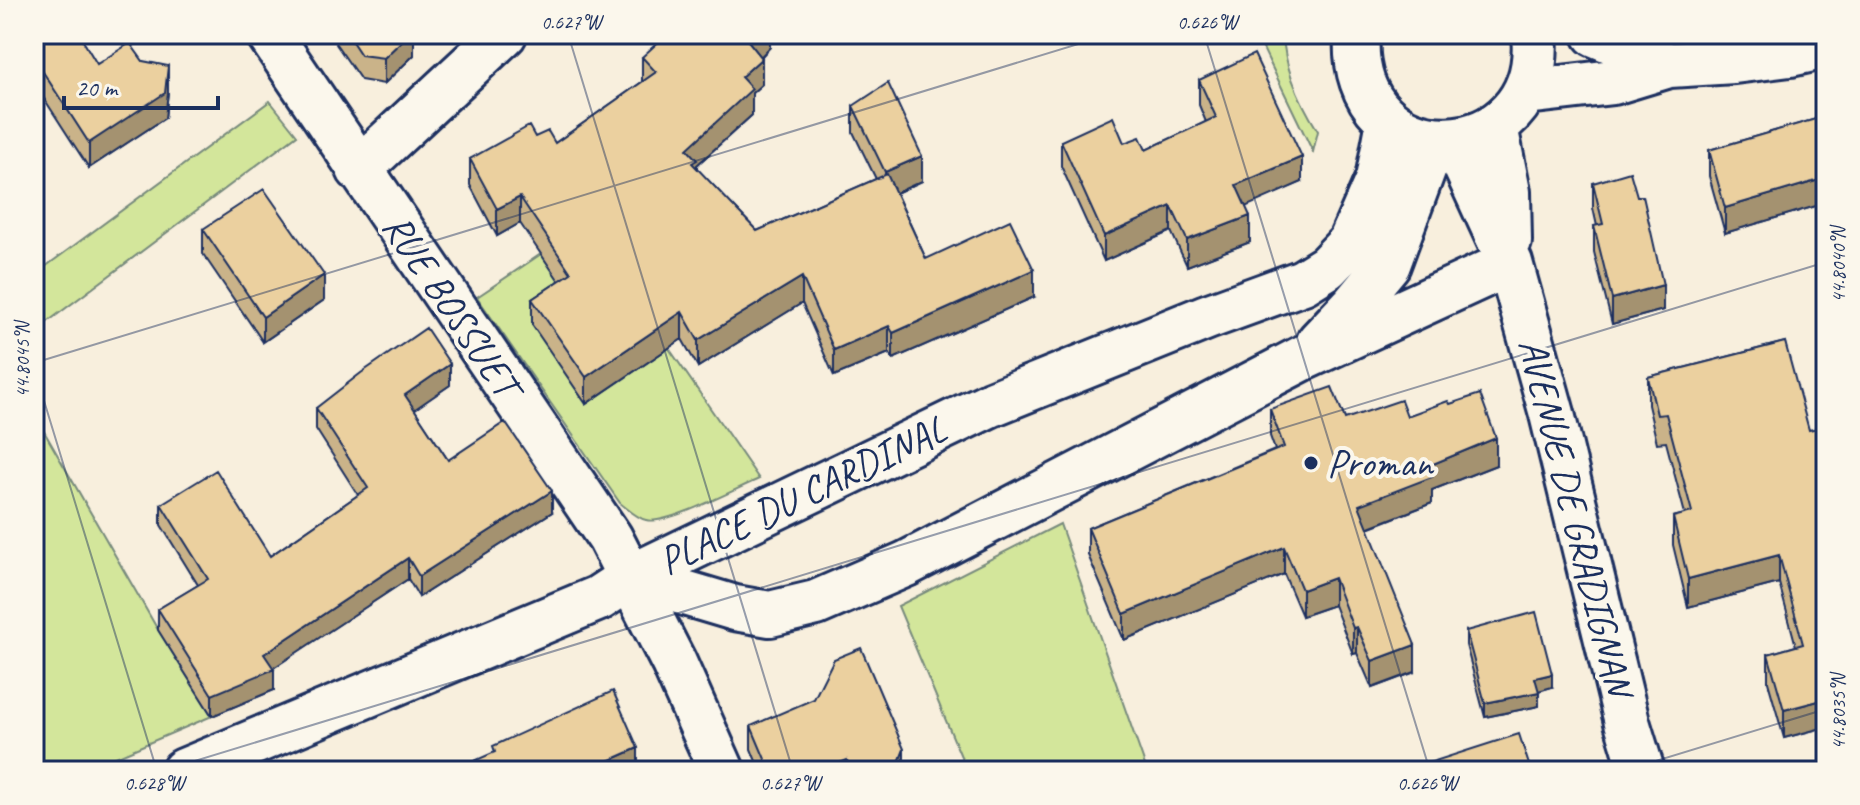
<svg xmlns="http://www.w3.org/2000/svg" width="1860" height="805" font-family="Caveat,sans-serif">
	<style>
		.green { fill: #d3e69b; stroke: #778a7c; stroke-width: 2 }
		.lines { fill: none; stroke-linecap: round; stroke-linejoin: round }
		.street-casing { stroke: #1b2f5e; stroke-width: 50 }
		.secondary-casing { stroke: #1b2f5e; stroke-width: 50 }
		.street { stroke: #fbf7ec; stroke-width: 44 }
		.secondary { stroke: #fbf7ec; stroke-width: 44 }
		.wall { fill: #cab389; stroke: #1b2f5e; stroke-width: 2 }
		.shaded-wall { fill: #a4926f; stroke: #1b2f5e; stroke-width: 2 }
		.building { fill: #ebd09f; stroke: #1b2f5e; stroke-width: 2 }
		.ticks { fill: none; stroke: #1b2f5e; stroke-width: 2; stroke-opacity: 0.45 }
		.poi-dot { fill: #1b2f5e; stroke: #fbf7ec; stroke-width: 3 }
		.labels { text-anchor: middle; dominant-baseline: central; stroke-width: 8; stroke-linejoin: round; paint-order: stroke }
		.street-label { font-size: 40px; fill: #1b2f5e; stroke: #fbf7ec }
		.poi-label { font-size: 40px; fill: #1b2f5e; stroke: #fbf7ec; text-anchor: start }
		.neatline { fill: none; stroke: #1b2f5e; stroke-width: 3 }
		.ticks-label { font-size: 20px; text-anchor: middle; fill: #1b2f5e }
	</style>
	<rect width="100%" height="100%" fill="#f8efdd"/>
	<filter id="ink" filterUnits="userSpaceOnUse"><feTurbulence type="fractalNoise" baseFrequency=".0125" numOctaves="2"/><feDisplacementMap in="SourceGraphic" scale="16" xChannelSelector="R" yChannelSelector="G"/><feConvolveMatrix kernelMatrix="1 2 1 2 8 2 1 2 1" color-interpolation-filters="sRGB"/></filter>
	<g filter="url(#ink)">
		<path class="green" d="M1256,34H1283C1284,69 1300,102 1318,131L1313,152Z
			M270,101L297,135L34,332V275Z
			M584,225L759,479C737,488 666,526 646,520C637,518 628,509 620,503L477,297Z
			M34,414L158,630L212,716L83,771H34Z
			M1060,524L1147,771H967L898,606Z"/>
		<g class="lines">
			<g class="street-casing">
				<path id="street" d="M269,34L610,538L674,663L722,771
					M359,169L504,34"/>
			</g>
			<g class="secondary-casing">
				<path id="secondary" d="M1357,34C1347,179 1548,171 1534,34
					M1595,34L1669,65
					M1526,92L1613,82L1669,65L1734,61L1790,54L1826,46
					M1495,126L1508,192L1509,241
					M1454,141L1510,263L1552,414L1627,722L1642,771
					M1319,342L1354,305L1388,264L1434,140
					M631,577L735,608L770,614L816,603L906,564L1303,358L1510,263
					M184,771L599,598L631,577L991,404L1207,317L1303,282L1327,267L1350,243L1378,179L1389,121"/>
			</g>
			<use href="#street" class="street"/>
			<use href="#secondary" class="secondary"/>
		</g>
		<path class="wall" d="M34,34L97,64L143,61L168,92L165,118L89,168L34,83Z
			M329,34H414V55L384,84L361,80Z
			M770,36V47L761,57L762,84L752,93V115L697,165V169L757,231L876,179L853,132V106L922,181L896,193L926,259L1034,297L893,359L889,353L834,376L802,303L698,367L682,339L586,404L532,325V299L559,281L520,223L497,236L470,185V159L535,137L555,143L642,82V57Z
			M1199,80L1302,182L1245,206L1250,242L1187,266L1171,231L1104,261L1061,166V141L1124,143L1146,150L1206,122L1199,105Z
			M1826,116V203L1725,233L1709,176V150Z
			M1593,183L1663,310L1612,324L1594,252V226H1597L1593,208Z
			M203,229L324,300L263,342L203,254Z
			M1785,342L1826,727L1784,738L1768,682V654L1796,646L1779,583L1688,607L1673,545V517L1685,514L1666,442L1657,443L1648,405V377Z
			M450,385L414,409L448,460L552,512L419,597L408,579L273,668L274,690L212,716L158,630V609L198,585L161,525V504L270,556L358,495L316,429V408Z
			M1450,404L1496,465L1432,490V503L1368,528L1415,672L1372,688L1357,653L1353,654L1334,605L1302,616L1284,574L1124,640L1088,555V528L1275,450L1270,436V409L1345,419L1407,416Z
			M1466,631L1552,687L1538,691L1539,706L1485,717L1466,645Z
			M751,726L904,771H760L751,749Z"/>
		<path class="shaded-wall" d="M409,34H414V55L384,84V58Z
			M757,34H773L770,36V47L749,69V42Z
			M762,58V84L752,93V115L697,165V186L687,149L741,77Z
			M168,66V92L165,118L89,168V143Z
			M922,156V181L885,198V172Z
			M1302,157V182L1236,211V185Z
			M1826,178V203L1725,233V208Z
			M520,197V223L497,236V209Z
			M1171,206V231L1104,261V236Z
			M1250,216V242L1187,266V240Z
			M1034,270V297L893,359V333Z
			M324,275V300L263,342V317Z
			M802,277V303L698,367V340Z
			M1663,285V310L1612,324V299Z
			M682,312V339L586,404V377Z
			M889,326V353L834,376V350Z
			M450,364V385L405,416V395Z
			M1496,438V465L1432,490V503L1359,531V505L1428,466Z
			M552,491V512L419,597V576Z
			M1284,547V574L1124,640V614Z
			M1779,555V583L1688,607V579Z
			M408,558V579L269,671L274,669V690L212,716V695L264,654Z
			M1334,578V605L1302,616V590Z
			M1357,627V653L1353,654V628Z
			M1415,645V672L1372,688V661Z
			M1552,674V687L1535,692V678Z
			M1539,692V706L1485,717V703Z
			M1826,699V727L1784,738V710Z
			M638,748V771H586Z
			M904,749V771H893Z
			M847,760V771H822V770Z
			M818,762V771H796Z"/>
		<path class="building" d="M34,34H79L97,64L130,43L143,61L168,66L165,93L89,143L34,58Z
			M347,34H409L384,58L361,55Z
			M667,34H757L749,42L762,58L741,77L752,89L687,149L697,160L692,163L757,231L887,174L926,259L1010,220L1034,270L893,333L889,326L834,350L802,277L698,340L682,312L586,377L532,299L571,273L520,197L497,209L470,159L529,126L535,137L548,131L555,143L656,72L642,57Z
			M1254,54L1302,157L1236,185L1250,216L1187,240L1171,206L1104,236L1061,141L1113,117L1124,143L1140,137L1146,150L1216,117L1199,80Z
			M888,83L922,156L885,172L853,106Z
			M1826,116V178L1725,208L1709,150Z
			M1630,172L1637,196H1643L1663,285L1612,299L1594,226L1603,224L1593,183Z
			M264,189L324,275L263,317L203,229Z
			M426,328L450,364L405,395L448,460L505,422L552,491L419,576L408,558L264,654L274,669L212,695L158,609L208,579L161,504L216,470L270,556L368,488L316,408L361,373Z
			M1785,342L1809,430L1826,426V699L1784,710L1768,654L1803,644L1779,555L1688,579L1673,517L1692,512L1666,414L1657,415L1648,377Z
			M1332,387L1345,419L1401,400L1407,416L1448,401L1450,404L1480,394L1496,438L1428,466L1432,477L1359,505L1415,645L1372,661L1357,627L1353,628L1334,578L1302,590L1284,547L1124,614L1088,528L1284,447L1270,409Z
			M1536,612L1552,674L1535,678L1539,692L1485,703L1466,631Z
			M861,648L904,749L896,770L851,771L847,760L822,770L818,762L796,771H770L751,726L814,699L834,659Z
			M613,691L638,748L586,771H452L495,752L493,746Z
			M1519,734L1531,771H1418L1416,767Z"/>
	</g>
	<path class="ticks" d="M568,34L793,771M1204,34L1430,771M34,363L1111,34M34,368L157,771M162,771L1826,262M1623,771L1826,709"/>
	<circle class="poi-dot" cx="1311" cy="463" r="8"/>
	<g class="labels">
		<g class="street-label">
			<text transform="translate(451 305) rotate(56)">RUE BOSSUET</text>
			<text transform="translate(802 495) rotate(-26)">PLACE DU CARDINAL</text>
			<text transform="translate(1576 517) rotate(76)">AVENUE DE GRADIGNAN</text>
		</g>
		<g class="poi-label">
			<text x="1327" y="463">Proman</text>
		</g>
	</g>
	<rect width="1860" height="805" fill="none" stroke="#fbf7ec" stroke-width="88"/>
	<path d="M64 96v12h154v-12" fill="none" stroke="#1b2f5e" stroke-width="4"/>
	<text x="76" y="96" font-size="24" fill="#1b2f5e" stroke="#fbf7ec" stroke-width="6" paint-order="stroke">20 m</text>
	<rect x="44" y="44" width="1772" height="717" class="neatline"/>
	<g class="ticks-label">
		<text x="571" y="29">0.627°W</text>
		<text x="1207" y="29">0.626°W</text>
		<text transform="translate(1838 265) rotate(-90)" y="7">44.8040°N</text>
		<text transform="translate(22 360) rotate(-90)" y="7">44.8045°N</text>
		<text transform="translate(1838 712) rotate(-90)" y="7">44.8035°N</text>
		<text x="154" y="790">0.628°W</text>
		<text x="790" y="790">0.627°W</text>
		<text x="1427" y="790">0.626°W</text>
	</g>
</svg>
